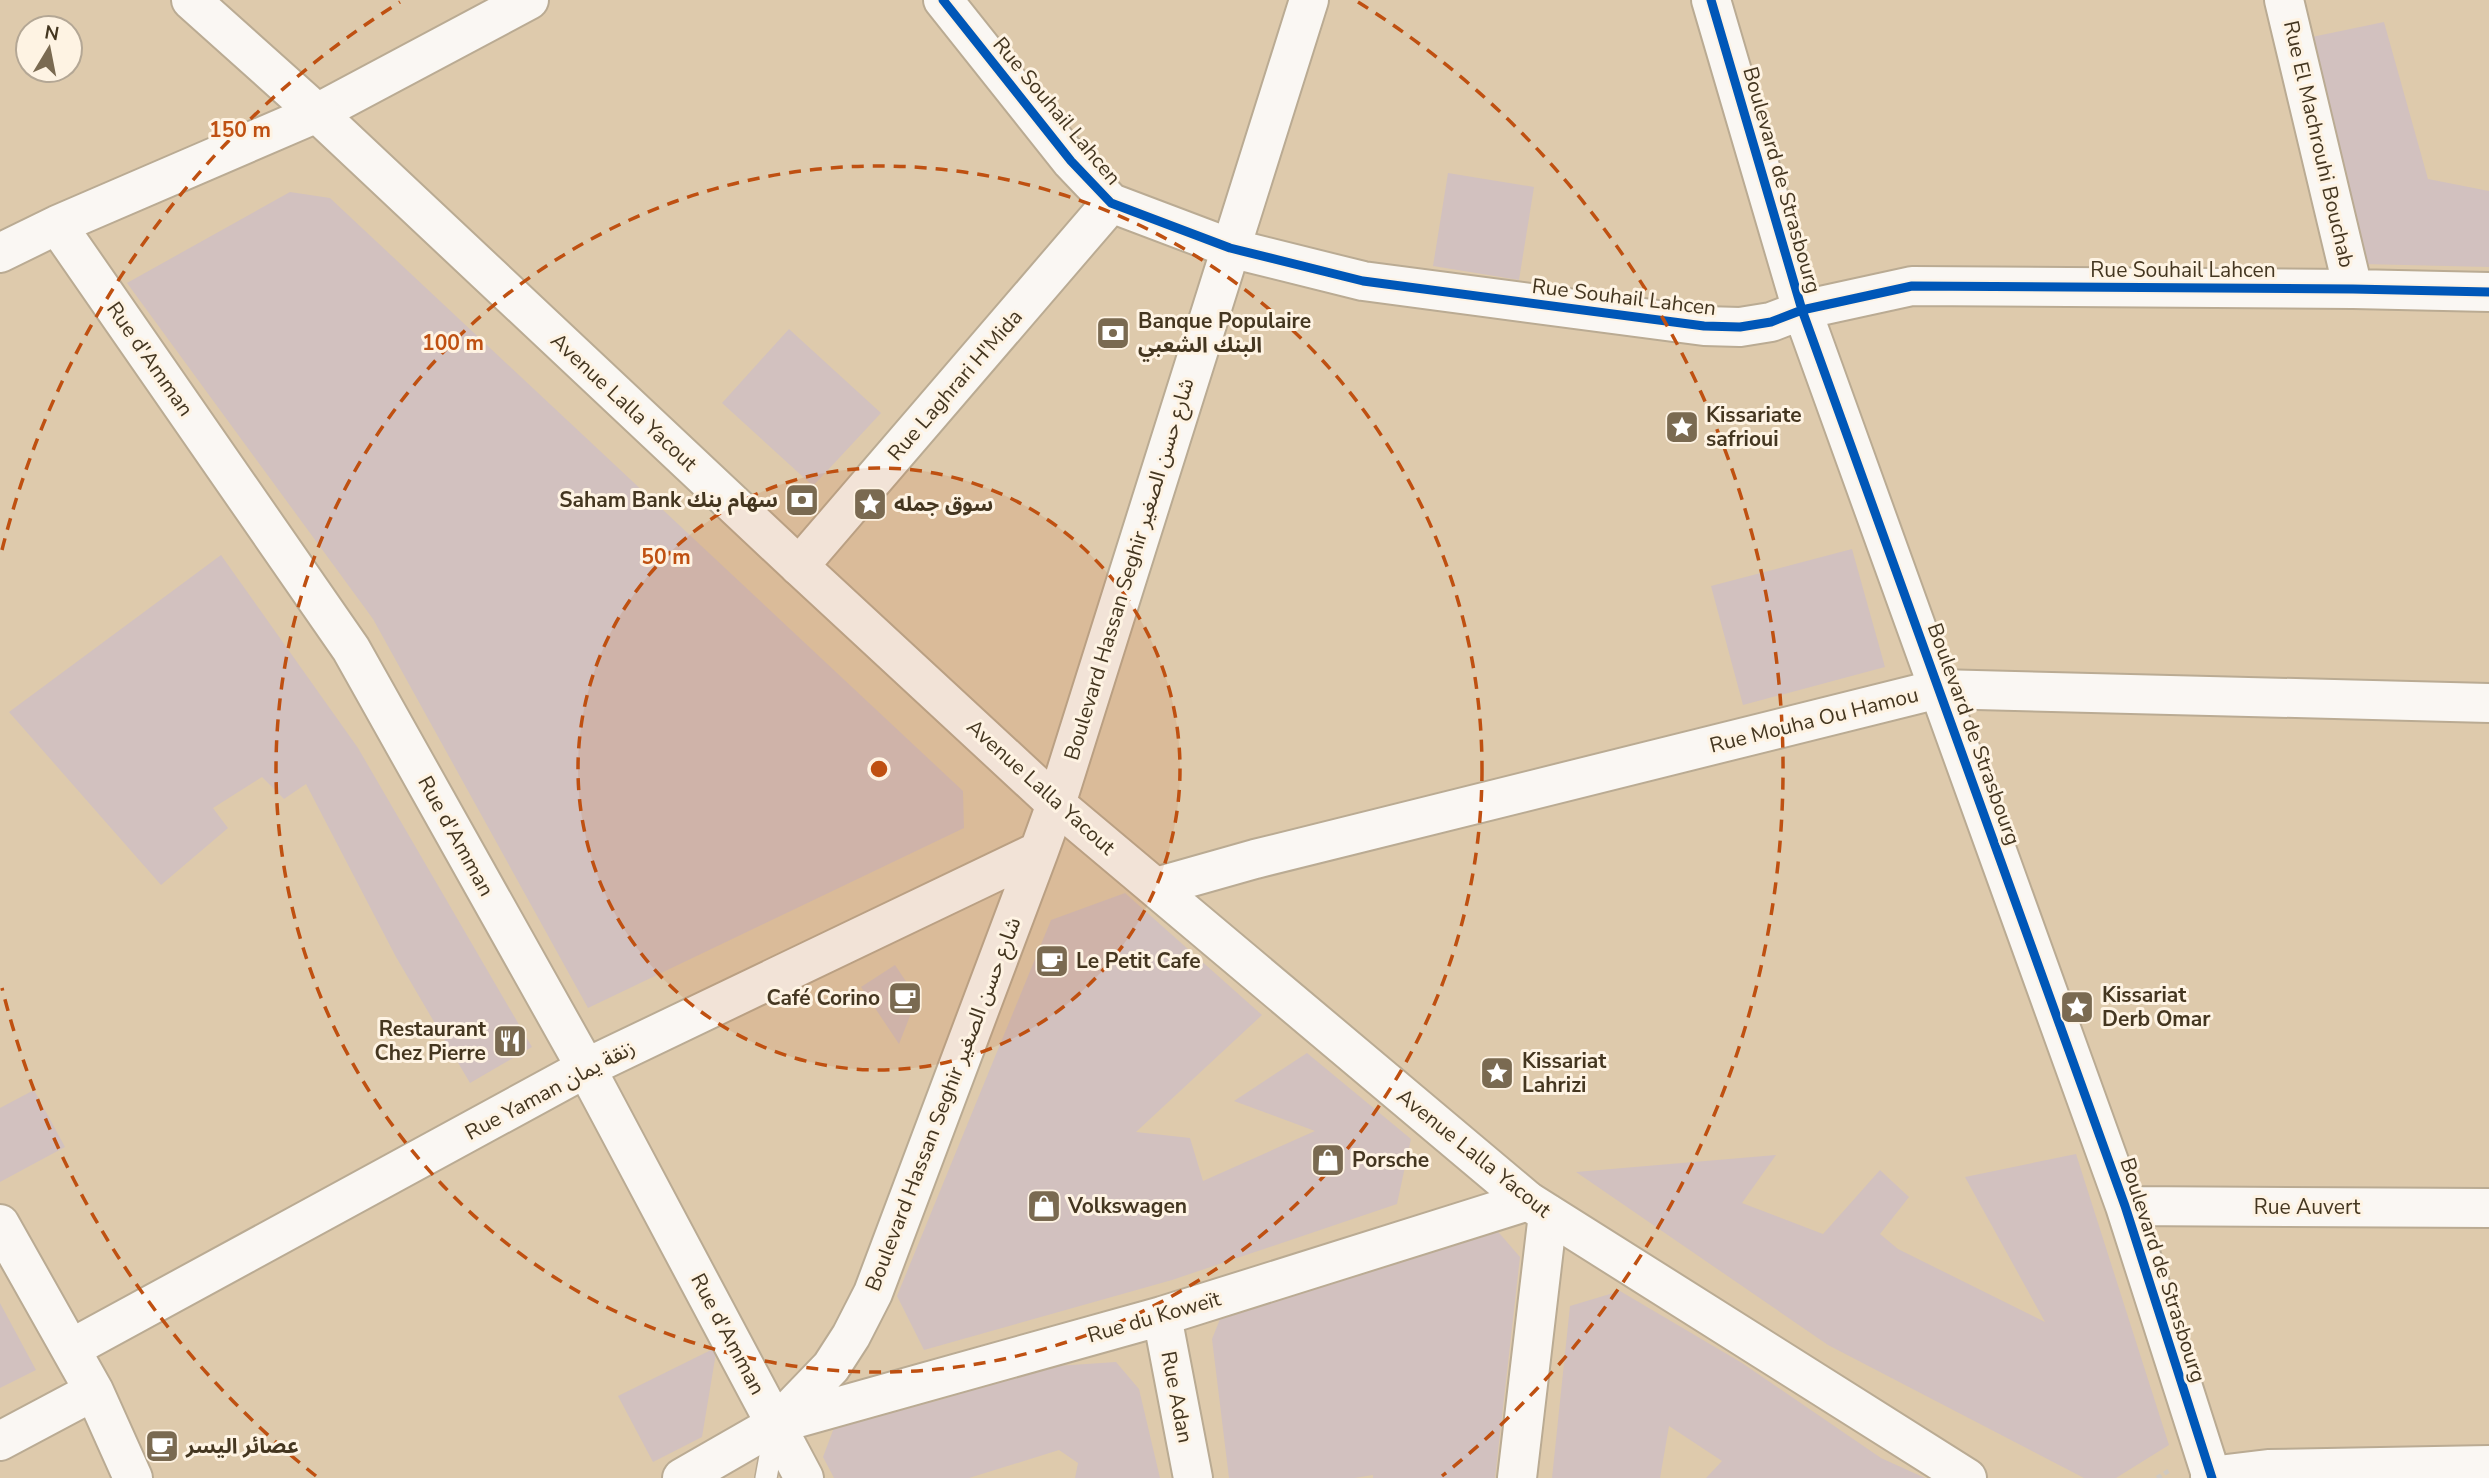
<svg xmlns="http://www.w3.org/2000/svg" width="2489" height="1478" font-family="'Nunito Sans','Noto Sans Arabic',sans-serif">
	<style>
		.building { fill: #d2c1bf }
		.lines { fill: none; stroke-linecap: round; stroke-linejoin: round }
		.lane-casing { stroke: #baab93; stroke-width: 24 }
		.street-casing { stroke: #baab93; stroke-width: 42 }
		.secondary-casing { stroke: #baab93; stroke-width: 42 }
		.path { stroke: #d0c9c0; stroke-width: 4.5; stroke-dasharray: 5 3.5; stroke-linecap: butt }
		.lane { stroke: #faf7f3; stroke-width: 21 }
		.street { stroke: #faf7f3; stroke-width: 38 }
		.secondary { stroke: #faf7f3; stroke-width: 38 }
		.cycleway-casing { stroke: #fef3e3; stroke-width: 13 }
		.cycleway { stroke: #0057b8; stroke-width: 9 }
		.ring { fill: none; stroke: #bf5011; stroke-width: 3.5; stroke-dasharray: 12 9 }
		.labels { text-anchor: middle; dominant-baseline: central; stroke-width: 6; stroke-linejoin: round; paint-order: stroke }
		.street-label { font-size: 21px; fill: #443620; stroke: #fef3e3 }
		.poi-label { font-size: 21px; font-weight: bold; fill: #443620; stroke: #fef3e3; text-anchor: start }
		.centre { fill: #bf5011; stroke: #fef3e3; stroke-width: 3.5 }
		.ring-label { font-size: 21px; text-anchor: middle; font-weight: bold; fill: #bf5011; stroke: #fef3e3; stroke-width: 6; stroke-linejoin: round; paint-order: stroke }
	</style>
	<rect width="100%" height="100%" fill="#decaac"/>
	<path class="building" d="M2384,22L2428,179L2489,191V267L2362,264L2307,38Z
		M1448,173L1534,187L1519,280L1433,266Z
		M290,192L330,198L963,791L964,828L588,1008L373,619L127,283Z
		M789,329L881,413L813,486L722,403Z
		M1852,549L1885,667L1743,705L1711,586Z
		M221,555L358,748L532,1047L470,1083L396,957L306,784L284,799L262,777L213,808L228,828L161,885L9,712Z
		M1125,893L1262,1015L1136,1132L1190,1138L1203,1181L1315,1131L1234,1101L1307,1053L1411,1139L1397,1204L1172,1280L924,1350L897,1296L1051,920Z
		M895,965L917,998L899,1044L861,987Z
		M34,1090L65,1147L0,1182V1108Z
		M2076,1154L2169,1445L2116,1478H2084L1828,1345L1576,1172L1776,1155L1742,1203L1823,1234L1880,1170L1909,1197L1880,1234L1898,1249L2045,1322L1965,1177Z
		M1487,1219L1520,1257L1495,1478H1373V1475L1355,1478H1229L1212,1339L1224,1309Z
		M1620,1291L1742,1363L1881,1458L1925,1478H1706L1722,1461L1669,1426L1660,1478H1552L1570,1306Z
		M0,1303L36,1370L0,1388Z
		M717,1347L702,1437L653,1462L618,1396Z
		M1116,1362L1139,1389L1160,1478H1075L1078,1463L1059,1450L969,1478H834L823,1457L835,1425L940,1400L1041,1367Z"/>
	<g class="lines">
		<g class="lane-casing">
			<path id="lane" d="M766,1478L775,1429"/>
		</g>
		<g class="street-casing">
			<path id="street" d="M943,0L1071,161L1111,203L1230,248L1363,281L1704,326L1740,327L1771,322L1802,310L1912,286L2353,289L2489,292
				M1711,0L1802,310L2125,1206L2212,1478
				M2284,0L2353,289
				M57,225L351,649L586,1068L804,1478
				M0,253L57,225L317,113L529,0
				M799,566L1111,203
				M1156,887L1255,859L1938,689L2489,703
				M2125,1206L2489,1208
				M0,1224L94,1391L133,1478
				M1162,1316L1193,1478
				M72,1348L586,1068L1039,851
				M776,1424L831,1367L851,1336L873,1293L1039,851L1056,804L1309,0
				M0,1441L94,1391
				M2210,1476L2268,1469L2489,1465
				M682,1478L776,1424L1162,1316L1528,1201
				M1517,1478L1548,1214"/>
		</g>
		<g class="secondary-casing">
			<path id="secondary" d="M191,0L317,113L799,566L1056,804L1528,1201L1967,1478"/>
		</g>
		<path class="path" d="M2157,1478L2170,1470"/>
		<use href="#lane" class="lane"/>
		<use href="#street" class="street"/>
		<use href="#secondary" class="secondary"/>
		<g class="cycleway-casing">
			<path id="cycleway" d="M943,0L1071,161L1111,203L1230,248L1363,281L1704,326L1740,327L1771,322L1802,310L1912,286L2353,289L2489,292
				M1711,0L1802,310L2125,1206L2212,1478"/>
		</g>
		<use href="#cycleway" class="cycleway"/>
	</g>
	<circle cx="879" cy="769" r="301" fill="#bf5011" fill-opacity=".12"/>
	<g class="ring">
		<circle cx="879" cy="769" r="301"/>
		<circle cx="879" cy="769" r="603"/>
		<path d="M316 1476A904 904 0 0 1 2 988M2 550A904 904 0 0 1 400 2M1358 2A904 904 0 0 1 1442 1476"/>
	</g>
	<defs>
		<g id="bank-square" transform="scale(1.75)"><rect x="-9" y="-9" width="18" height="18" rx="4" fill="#7a6a51" stroke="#fef3e3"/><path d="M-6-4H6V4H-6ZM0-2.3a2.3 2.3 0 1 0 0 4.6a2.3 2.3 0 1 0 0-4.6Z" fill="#fff"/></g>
		<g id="sight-square" transform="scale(1.75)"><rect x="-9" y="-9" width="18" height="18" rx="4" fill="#7a6a51" stroke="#fef3e3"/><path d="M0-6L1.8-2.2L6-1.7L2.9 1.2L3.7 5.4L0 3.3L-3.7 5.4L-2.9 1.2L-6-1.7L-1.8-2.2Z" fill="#fff"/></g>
		<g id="cafe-square" transform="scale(1.75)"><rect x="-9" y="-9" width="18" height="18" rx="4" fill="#7a6a51" stroke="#fef3e3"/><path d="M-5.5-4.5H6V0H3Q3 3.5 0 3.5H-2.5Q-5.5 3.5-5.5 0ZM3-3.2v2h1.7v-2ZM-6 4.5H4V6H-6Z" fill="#fff"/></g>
		<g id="restaurant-square" transform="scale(1.75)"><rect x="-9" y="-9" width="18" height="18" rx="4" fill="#7a6a51" stroke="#fef3e3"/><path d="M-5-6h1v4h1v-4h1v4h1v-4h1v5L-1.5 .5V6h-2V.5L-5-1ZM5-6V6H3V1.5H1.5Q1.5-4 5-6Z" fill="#fff"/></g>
		<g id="shop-square" transform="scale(1.75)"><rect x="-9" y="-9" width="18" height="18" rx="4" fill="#7a6a51" stroke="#fef3e3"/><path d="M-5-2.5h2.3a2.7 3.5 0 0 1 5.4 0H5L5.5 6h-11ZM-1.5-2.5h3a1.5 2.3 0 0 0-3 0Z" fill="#fff"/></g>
	</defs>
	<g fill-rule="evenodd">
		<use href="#bank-square" x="1113" y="333"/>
		<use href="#sight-square" x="1682" y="427"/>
		<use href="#bank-square" x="802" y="500"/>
		<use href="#sight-square" x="870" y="504"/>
		<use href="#cafe-square" x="1052" y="961"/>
		<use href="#cafe-square" x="905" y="998"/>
		<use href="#sight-square" x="2077" y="1007"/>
		<use href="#restaurant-square" x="510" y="1041"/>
		<use href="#sight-square" x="1497" y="1073"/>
		<use href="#shop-square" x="1328" y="1160"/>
		<use href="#shop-square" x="1044" y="1206"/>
		<use href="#cafe-square" x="162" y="1446"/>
	</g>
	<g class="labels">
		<g class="street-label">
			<text transform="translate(1057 111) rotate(50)">Rue Souhail Lahcen</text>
			<text transform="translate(2319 144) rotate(77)">Rue El Machrouhi Bouchab</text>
			<text transform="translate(1782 180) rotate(74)">Boulevard de Strasbourg</text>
			<text x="2183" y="270">Rue Souhail Lahcen</text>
			<text transform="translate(1624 297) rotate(7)">Rue Souhail Lahcen</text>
			<text transform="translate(150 359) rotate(55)">Rue d'Amman</text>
			<text transform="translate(955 385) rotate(-49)">Rue Laghrari H'Mida</text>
			<text transform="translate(624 402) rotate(43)">Avenue Lalla Yacout</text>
			<text transform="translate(1129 569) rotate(-73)">Boulevard Hassan Seghir شارع حسن الصغير</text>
			<text transform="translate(1814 720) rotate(-14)">Rue Mouha Ou Hamou</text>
			<text transform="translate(1974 734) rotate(70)">Boulevard de Strasbourg</text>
			<text transform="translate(1041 787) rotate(42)">Avenue Lalla Yacout</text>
			<text transform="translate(456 836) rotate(61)">Rue d'Amman</text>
			<text transform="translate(550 1090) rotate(-28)">Rue Yaman زنقة يمان</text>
			<text transform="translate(943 1104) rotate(-69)">Boulevard Hassan Seghir شارع حسن الصغير</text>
			<text transform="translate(1474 1153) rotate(39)">Avenue Lalla Yacout</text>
			<text x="2307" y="1207">Rue Auvert</text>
			<text transform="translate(2163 1270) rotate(72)">Boulevard de Strasbourg</text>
			<text transform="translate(1154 1317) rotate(-16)">Rue du Koweït</text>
			<text transform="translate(728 1334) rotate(62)">Rue d'Amman</text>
			<text transform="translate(1177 1397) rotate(79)">Rue Adan</text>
		</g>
		<g class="poi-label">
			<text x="1138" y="321">Banque Populaire<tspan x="1138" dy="24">البنك الشعبي</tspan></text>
			<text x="1706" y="415">Kissariate<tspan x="1706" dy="24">safrioui</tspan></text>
			<text x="778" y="500" text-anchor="end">Saham Bank سهام بنك</text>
			<text x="894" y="504">سوق جمله</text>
			<text x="1076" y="961">Le Petit Cafe</text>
			<text x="2102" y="995">Kissariat<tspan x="2102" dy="24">Derb Omar</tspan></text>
			<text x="880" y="998" text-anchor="end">Café Corino</text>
			<text x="486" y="1029" text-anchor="end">Restaurant<tspan x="486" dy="24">Chez Pierre</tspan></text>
			<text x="1522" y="1061">Kissariat<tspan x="1522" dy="24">Lahrizi</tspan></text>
			<text x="1352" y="1160">Porsche</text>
			<text x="1068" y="1206">Volkswagen</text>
			<text x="186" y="1446">عصائر اليسر</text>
		</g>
	</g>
	<circle cx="879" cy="769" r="10" class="centre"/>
	<g class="ring-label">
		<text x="240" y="137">150 m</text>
		<text x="453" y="350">100 m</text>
		<text x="666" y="564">50 m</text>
	</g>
	<g transform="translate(49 49) rotate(10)"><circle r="33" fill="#fef3e3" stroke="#b4a795" stroke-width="2"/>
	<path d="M0-5L12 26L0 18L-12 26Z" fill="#7a6a51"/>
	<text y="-10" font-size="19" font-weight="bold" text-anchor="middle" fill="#443620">N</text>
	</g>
</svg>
